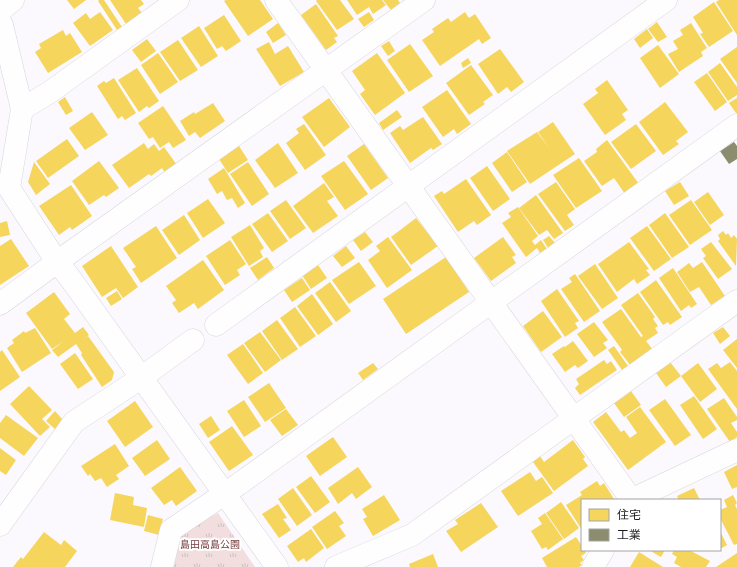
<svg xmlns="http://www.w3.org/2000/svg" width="737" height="567" font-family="Poppins,'Noto Sans JP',sans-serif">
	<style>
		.grass { fill: url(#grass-tufts) }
		.homes { fill: #f6d55c }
		.industry { fill: #8c8c6e }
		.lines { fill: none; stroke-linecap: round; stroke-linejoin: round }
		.street-casing { stroke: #d7d5d9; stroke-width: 23 }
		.street { stroke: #fefeff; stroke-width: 22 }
		.labels { text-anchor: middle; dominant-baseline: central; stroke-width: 4; stroke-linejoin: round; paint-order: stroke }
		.park-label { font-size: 10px; fill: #773c3e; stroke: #fff }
	</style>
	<defs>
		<pattern id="grass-tufts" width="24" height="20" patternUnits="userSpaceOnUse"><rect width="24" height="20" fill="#f3dedf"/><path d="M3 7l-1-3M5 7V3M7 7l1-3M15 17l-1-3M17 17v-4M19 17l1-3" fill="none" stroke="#d0bebf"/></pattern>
	</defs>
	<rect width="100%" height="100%" fill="#fbf9fd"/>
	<path class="grass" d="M218,513L255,567H170L177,535Z"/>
	<path class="homes" d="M67,0H86L74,9Z
		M99,0H104L122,27L117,30L98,1Z
		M110,0H141L144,4L138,8L142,13L126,24Z
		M226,0H260L273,19L248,36L224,1Z
		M317,0H340L354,19L337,30L316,1Z
		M347,0H382L386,5L373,14L369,7L357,15Z
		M383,0H398L400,3L391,10Z
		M719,0H737V35L716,2Z
		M714,2L733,31L709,47L700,34L703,33L693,17Z
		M316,4L338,36L334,38L337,42L326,50L301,15Z
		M100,12L113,30L90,46L73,23L86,13L90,19Z
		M369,12L374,20L364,27L358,19Z
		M465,12L469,18L475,14L491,38L482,44L479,39L440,66L422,40L434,32L432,29L448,18L451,22Z
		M224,15L241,41L226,51L222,46L217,49L204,28Z
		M657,22L667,37L658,42L648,29Z
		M278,23L286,35L273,43L266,32Z
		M691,23L707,48L701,52L703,56L679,72L668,54L678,49L673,41L683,35L680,30Z
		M199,26L218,56L201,67L181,38Z
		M647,29L653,38L640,48L634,39Z
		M63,30L66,36L70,33L82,52L48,73L35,52L41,48L39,44Z
		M147,39L156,51L141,62L132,50Z
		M178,40L198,70L180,81L160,52Z
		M389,41L395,51L388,56L381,46Z
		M269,42L275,54L288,46L304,72L280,86L256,49Z
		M410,44L433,76L409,92L387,60Z
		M658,45L679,74L660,88L640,58Z
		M737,47V83L720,59Z
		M500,49L524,82L511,92L507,87L498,94L478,64Z
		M158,53L178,82L160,94L141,65Z
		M377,53L405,93L375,115L360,94L365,90L352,71Z
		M468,58L471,63L463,68L461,63Z
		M720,63L737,87V95L728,101L708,72Z
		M471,65L493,95L483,102L485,104L469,115L446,83Z
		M137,68L159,101L149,108L147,106L139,112L118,80Z
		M707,73L727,102L715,111L694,82Z
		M114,78L136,113L125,120L122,116L118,119L97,86L104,81L106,83Z
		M607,80L628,110L622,114L626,120L605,135L583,104L598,93L595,89Z
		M447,90L471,124L457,134L454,129L443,137L422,107Z
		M65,97L73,111L66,115L58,102Z
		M329,98L350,127L324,147L302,117Z
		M737,98V113H736L729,103Z
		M665,102L688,132L676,141L679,144L663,155L639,122Z
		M213,103L225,121L200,138L195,132L189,136L180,121L194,112L195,114Z
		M163,106L186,140L173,148L169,142L160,148L153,137L149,139L138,123Z
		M397,110L402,117L383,130L379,123Z
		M92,112L108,135L85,150L69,128Z
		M423,117L442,144L433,150L431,148L410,163L390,133L400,126L403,130Z
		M553,122L575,154L530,184L507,151L537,132L549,148L538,132Z
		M304,124L326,155L305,170L286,143L299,133L296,129Z
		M636,124L656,151L631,169L611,142Z
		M67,139L79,156L48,178L36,161Z
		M607,140L639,184L625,194L614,178L602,186L584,161L597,152L596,149Z
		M144,143L148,149L154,144L159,151L164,147L177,165L165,173L162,168L151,176L149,174L129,188L112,165Z
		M278,143L298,173L275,188L255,160Z
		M364,144L388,178L371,190L347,156Z
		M239,146L248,160L228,173L219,159Z
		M507,152L527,182L512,192L492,163Z
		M579,158L602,191L576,208L553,175Z
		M99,161L119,188L106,197L104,195L89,205L72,181Z
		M344,161L368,194L345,210L321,176Z
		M34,162L50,184L36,195L28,182Z
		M248,162L269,194L252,206L230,174Z
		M487,166L510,199L493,211L470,178Z
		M224,168L245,203L238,208L232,198L227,200L222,191L217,194L208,179Z
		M466,179L491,215L477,225L474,221L458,232L434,196L442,191L444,194Z
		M556,182L575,209L567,215L574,225L565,231L538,194Z
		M680,182L689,196L674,205L665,191Z
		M324,183L334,197L327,201L338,216L313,233L293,206Z
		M71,185L92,216L72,230L70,227L59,235L39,206Z
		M708,192L724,215L710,225L694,202Z
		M536,195L563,233L554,239L547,230L539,235L519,208Z
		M208,199L225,223L203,238L187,213Z
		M286,200L306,228L290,239L270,211Z
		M691,200L712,230L690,245L669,215Z
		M518,207L538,236L532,241L535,245L541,240L547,249L540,253L537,248L526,257L502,223L511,217L508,213Z
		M268,213L288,241L272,252L252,224Z
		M665,213L689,247L672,258L649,225Z
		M184,215L200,240L179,255L162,230Z
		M416,218L438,246L411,265L391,237Z
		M7,221L10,235L0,237V223Z
		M250,225L264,248L260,251L263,257L249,266L231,237Z
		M156,226L177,258L141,283L132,269L136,267L123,248Z
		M647,226L671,259L654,271L630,238Z
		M723,231L726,235L728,233L731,238L734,235L737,239L736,266L718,241L720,239L718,235Z
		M365,232L373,242L361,251L353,240Z
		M549,236L555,243L548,248L543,240Z
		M388,237L412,270L387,288L368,260L380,251L376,246Z
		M503,237L516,255L512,257L516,263L491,281L474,258Z
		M11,239L29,266L0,285V246Z
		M230,240L246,264L237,270L240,275L225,285L206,256Z
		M629,242L649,269L646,270L650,275L637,284L634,279L617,292L598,264Z
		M711,242L732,269L718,279L703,258L706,256L701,249Z
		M111,246L138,287L123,298L116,288L102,297L82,266Z
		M346,246L355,258L342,267L333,256Z
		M267,257L274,268L258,280L250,268Z
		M446,257L469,292L406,334L383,299Z
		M203,260L224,290L198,309L194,303L179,313L172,303L176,300L166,286Z
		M359,262L376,286L349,304L332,280Z
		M702,262L725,296L711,305L699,287L690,292L677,272L689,263L693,268Z
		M595,264L618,298L602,309L578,276Z
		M318,265L327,278L311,289L302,275Z
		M673,268L697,304L691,308L689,305L681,311L659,278Z
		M575,274L600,311L584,322L561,289L572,282L569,278Z
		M302,278L310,290L292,302L284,290Z
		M656,280L682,317L670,325L668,322L663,325L640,292Z
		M330,282L351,311L336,322L315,293Z
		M557,289L579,321L575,323L578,328L565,337L541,301Z
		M117,291L122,299L111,306L106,298Z
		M54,292L70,314L64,319L75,333L83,327L89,335L83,339L88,336L114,372L112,380L102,387L81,355L82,353L76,344L58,357L52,350L64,341L52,349L26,313Z
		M638,293L655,317L653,319L658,326L655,328L658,333L646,341L653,350L631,366L620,352L622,350L602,322L621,309L641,337L643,336L621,305Z
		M312,294L333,324L318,335L297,306Z
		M295,307L316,336L300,347L280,318Z
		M543,311L562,337L541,352L523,326Z
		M277,320L298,349L282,360L262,331Z
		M594,322L608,340L603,343L607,348L594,357L577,334Z
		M723,327L730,336L720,344L713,333Z
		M35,328L51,353L22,372L7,348L14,343L12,340L24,331L25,333Z
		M260,332L281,360L265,372L244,343Z
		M737,339V368L723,350Z
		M573,341L588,361L578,368L575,365L565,372L552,354L564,346L565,347Z
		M243,344L263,373L248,384L227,355Z
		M614,346L628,366L622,370L608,350Z
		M2,350L20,377L0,391V352Z
		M75,353L93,379L78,389L60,364Z
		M604,360L607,364L611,361L617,370L580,395L575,388L579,384L576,379Z
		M670,362L681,376L666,387L656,373Z
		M730,362L737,371V409L708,369L717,363L721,368Z
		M373,363L378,369L363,380L358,373Z
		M698,363L717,389L700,402L681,376Z
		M269,383L286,408L265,422L248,397Z
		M29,386L52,410L42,419L50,427L40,436L10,404Z
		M631,391L641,405L624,417L614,403Z
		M694,396L717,429L703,439L680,405Z
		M724,398L737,417V420L731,423L737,432V437L730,442L707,409Z
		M665,399L691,435L675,446L649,410Z
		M244,400L261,426L244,437L227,411Z
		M135,401L153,427L125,447L107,421Z
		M640,407L666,442L628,470L593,422L606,412L621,432L624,430L630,438L637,433L626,417Z
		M286,409L298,425L282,436L270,420Z
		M55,411L63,420L55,429L46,421Z
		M6,415L38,438L24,456L0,438V423Z
		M211,416L220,430L208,438L199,424Z
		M232,426L253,455L229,471L209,442Z
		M333,437L347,457L320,476L306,456Z
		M157,440L170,459L145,476L132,458Z
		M573,440L585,457L583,459L588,466L554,491L533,462L540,456L544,462Z
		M115,444L129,466L116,475L119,479L107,487L101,478L95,481L90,474L88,476L81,466Z
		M0,448L16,460L6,475L0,471Z
		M737,465V487L732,489L724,472Z
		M180,467L197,491L176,506L172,500L164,505L151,488Z
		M358,467L372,487L356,499L352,493L338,504L328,488Z
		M530,472L536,481L542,477L553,493L518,516L501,491Z
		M311,476L330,502L315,513L296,487Z
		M597,481L600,486L604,483L614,499L582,500V530L566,505L582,495L580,492Z
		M293,488L312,515L297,526L278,499Z
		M694,488L700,500H679L677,496Z
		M115,493L134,497L133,505L147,508L144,527L110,520Z
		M384,495L400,520L373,536L363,519L367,517L362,509Z
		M733,495L737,503L735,505L737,509V544L734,545L720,518V510L727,507L724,500Z
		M561,502L579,528L564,539L546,513Z
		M481,503L498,527L461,552L446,531L458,524L455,520Z
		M278,504L287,518L283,519L291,530L279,538L262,514Z
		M335,511L344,523L339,526L346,536L327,549L312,527Z
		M545,513L563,539L548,550L546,547L542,549L531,531L542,524L538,518Z
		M148,515L163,519L159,535L144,531Z
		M311,529L324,548L306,562L304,558L298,562L287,546Z
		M720,531L727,545L720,549Z
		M44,532L61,545L64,540L77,551L65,567H13L21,557L23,559Z
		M576,537L582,546V550H585L586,553L581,556L584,560L580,563L582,565L579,567H547L542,558Z
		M649,550H665L661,557Z
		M674,550H689L710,561L706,567H681L674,563L677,557L672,554Z
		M639,552L663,567H630Z
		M737,553V567H716Z
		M433,554L438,567H410L409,564Z"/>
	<path class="industry" d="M734,142L737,146V159L729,164L720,151Z"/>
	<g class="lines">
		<g class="street-casing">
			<path id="street" d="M276,0L631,499
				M0,11L13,0
				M0,22L2,25L22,109L9,188L57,262L70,278L277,567
				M22,109L50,92L178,0
				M0,304L57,262L424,0
				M216,325L666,0
				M631,500L737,450
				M0,525L74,422L141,378L193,340
				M162,567L171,530L239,484L737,125
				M336,567L412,535L737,301
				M593,567L603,550"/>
		</g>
		<use href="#street" class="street"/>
	</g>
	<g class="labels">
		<g class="park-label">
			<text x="210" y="544">島田高島公園</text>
		</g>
	</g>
	<rect x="581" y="499" width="140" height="52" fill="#ffffff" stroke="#a5a4a5"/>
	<rect x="589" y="509" width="20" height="12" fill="#f6d55c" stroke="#a5a4a5"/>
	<text x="617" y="519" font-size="12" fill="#1d1b1e">住宅</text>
	<rect x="589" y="529" width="20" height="12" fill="#8c8c6e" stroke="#a5a4a5"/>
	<text x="617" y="539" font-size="12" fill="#1d1b1e">工業</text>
</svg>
